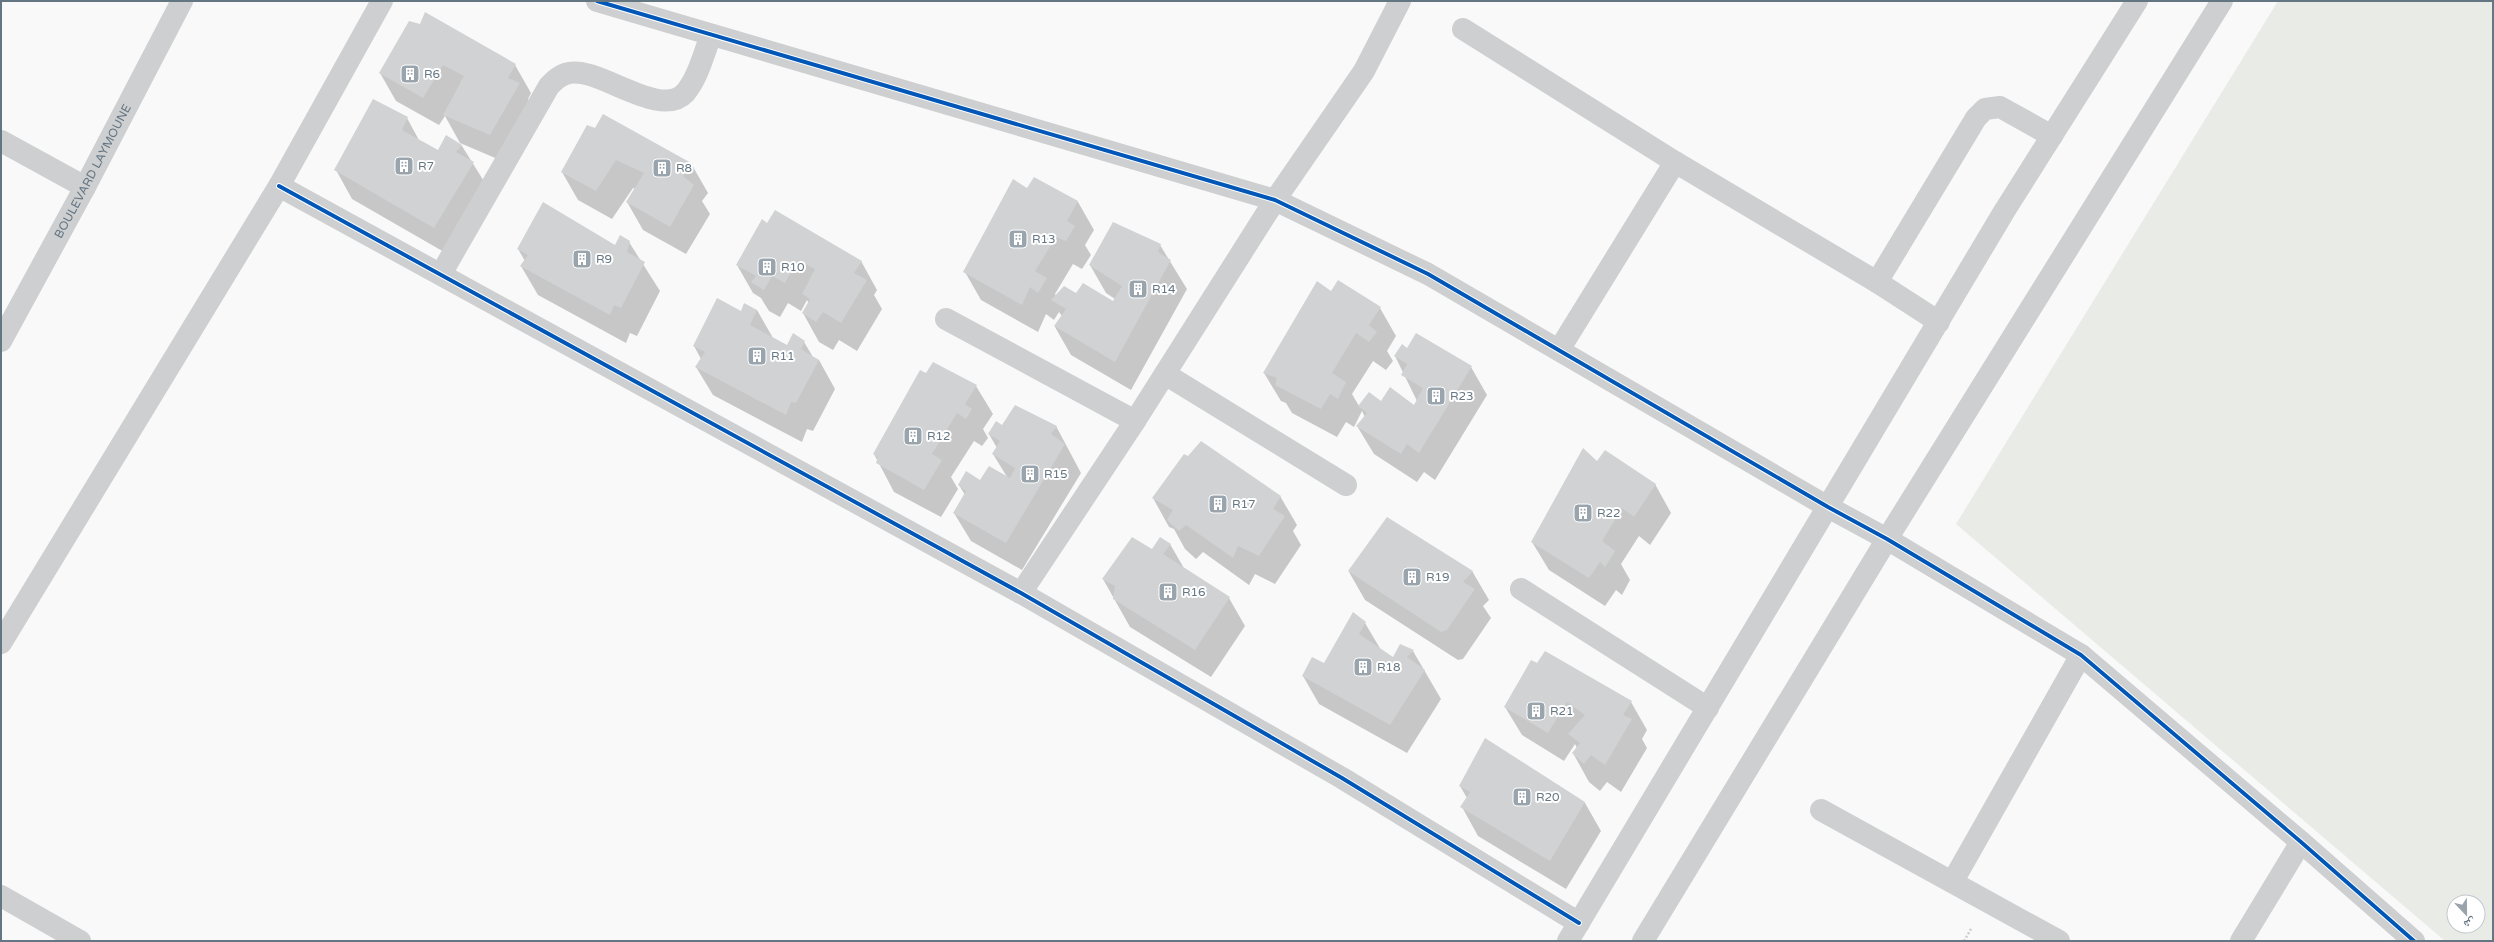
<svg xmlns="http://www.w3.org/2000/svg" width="2494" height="942" font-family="'Varela Round','Noto Naskh Arabic',sans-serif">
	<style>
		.green { fill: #e8ebe6; fill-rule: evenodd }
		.shadow { fill: #0003 }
		.building { fill: #d0d2d3 }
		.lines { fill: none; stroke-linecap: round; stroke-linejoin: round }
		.path { stroke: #cbcccd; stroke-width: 2.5; stroke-dasharray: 2 2; stroke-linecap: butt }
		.minor { stroke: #cecfd0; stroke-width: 22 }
		.cycleway-casing { stroke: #fff; stroke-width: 6 }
		.cycleway { stroke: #0057b8; stroke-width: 4 }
		.labels { text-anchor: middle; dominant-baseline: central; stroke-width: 4; stroke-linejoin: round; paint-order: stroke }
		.poi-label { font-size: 12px; fill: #657683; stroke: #fff; text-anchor: start }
		.street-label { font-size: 12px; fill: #657683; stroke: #fff }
	</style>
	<rect width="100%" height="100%" fill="#f9f9f9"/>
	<path class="green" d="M2278,1H2493V941H2445L1956,524ZM2454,902H2478V926H2454Z"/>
	<path class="shadow" d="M410,22L515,65L531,93L528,99L536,112L507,163L460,143L445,116L439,125L396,101L380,73Z
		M407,118L420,142L438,151L446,136L462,146L490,191L451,256L352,199L336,170Z
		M587,126L692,165L708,193L702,201L710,214L686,254L643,230L627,202L635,189L633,188L612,219L578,200L562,172Z
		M1028,189L1078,202L1094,230L1085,245L1091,255L1082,269L1073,264L1055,294L1056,296L1076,294L1113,302L1115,299L1106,293L1090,265L1160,245L1187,289L1131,390L1071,355L1055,327L1062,316L1059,312L1054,320L1046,314L1038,332L981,300L965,272Z
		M767,224L861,261L877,290L874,295L882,309L857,351L839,340L833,350L819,342L803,313L809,304L807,300L801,311L788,303L780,317L769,311L761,298L753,293L737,265Z
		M629,242L660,291L637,336L630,333L626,343L538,295L521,266L525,261L518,249L616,246Z
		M1331,292L1380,308L1396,336L1387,351L1393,361L1386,370L1373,361L1352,394L1359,406L1382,402L1414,406L1417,401L1395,356L1407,350L1471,367L1487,395L1435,480L1424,472L1417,482L1374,454L1357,426L1365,417L1362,411L1354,427L1346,422L1337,437L1292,413L1286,403L1281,401L1264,373Z
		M757,310L773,338L788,346L804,342L813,357L819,360L835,389L813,431L807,429L802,442L713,395L696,367L701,359L694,346L742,312Z
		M927,374L976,386L993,414L983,429L988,438L982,446L974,441L951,477L958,489L941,517L894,492L874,454Z
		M1002,426H1056L1081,473L1022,570L971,541L954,513L965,495L959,485L1007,477L993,454L997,448L989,434Z
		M1597,462L1655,484L1671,513L1650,545L1639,536L1621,564L1630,580L1622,595L1616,590L1605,606L1549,570L1532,542Z
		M1280,496L1297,525L1293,531L1301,545L1275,584L1255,574L1249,585L1203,552L1196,559L1185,549L1174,529L1169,527L1153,498Z
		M1170,544L1185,570L1229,598L1245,626L1211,677L1130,627L1103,579L1153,550Z
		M1472,571L1489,600L1483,606L1491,618L1463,659L1458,660L1365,600L1349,572Z
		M1365,623L1381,650L1393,658L1413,651L1441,699L1407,753L1319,704L1303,676L1324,665Z
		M1532,661L1631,702L1647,730L1642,739L1647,748L1621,792L1607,782L1600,791L1589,782L1573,753L1577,748L1575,744L1564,761L1522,735L1505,707Z
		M1485,740L1585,803L1601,831L1566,889L1478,836L1462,807L1467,798L1460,786Z"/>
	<path class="building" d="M425,12L516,64L508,78L520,83L490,135L443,115L464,76L443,65L423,98L379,73L409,21L420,24Z
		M373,99L408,117L402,130L438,150L446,135L462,145L456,152L474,162L434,228L334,170Z
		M603,114L693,164L683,176L694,185L670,227L626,202L644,173L616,160L596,191L561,172L587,125L595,128Z
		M1034,177L1078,201L1067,221L1075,226L1066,241L1056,237L1035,271L1047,278L1038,293L1030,287L1022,305L963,272L1013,179L1027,188Z
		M543,202L615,245L620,235L630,241L627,252L645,262L621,308L614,305L610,315L520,266L528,255L517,249Z
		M775,210L862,261L854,273L867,280L841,323L823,312L816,322L802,313L810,299L802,294L815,269L798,260L785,283L772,276L764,290L751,282L756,276L736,265L762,219L767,223Z
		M1113,222L1161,244L1158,252L1171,260L1115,362L1054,326L1066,309L1051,300L1064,286L1076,293L1083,283L1113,301L1122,286L1089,265Z
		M1338,280L1381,307L1369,325L1377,332L1369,342L1356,333L1332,373L1346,382L1338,399L1330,394L1321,409L1275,385L1277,378L1263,373L1317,281L1331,291Z
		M717,298L741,311L744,303L757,310L750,325L787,345L793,333L805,341L801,349L819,360L796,403L791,402L786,415L695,367L705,352L693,346Z
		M1416,333L1472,366L1419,453L1407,444L1401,454L1356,426L1367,413L1358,406L1369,392L1381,401L1390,387L1414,405L1423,388L1401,375L1407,364L1394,356L1402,344L1407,348Z
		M933,362L977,385L965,404L972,409L966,419L957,413L932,454L942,460L924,490L876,463L878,457L873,454L920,370L926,373Z
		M1015,405L1057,426L1051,434L1065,444L1006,543L953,513L966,491L958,485L966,471L980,480L989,466L1010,478L1015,468L992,454L1000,441L988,434L996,421L1002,425Z
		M1201,441L1281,496L1273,509L1285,516L1259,556L1238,546L1233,558L1186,525L1179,531L1167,520L1173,510L1152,498L1184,454L1188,456Z
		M1583,448L1597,461L1605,450L1656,484L1634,517L1622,508L1602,541L1615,551L1605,567L1600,562L1589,578L1531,542Z
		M1387,517L1473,571L1463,582L1475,589L1447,630L1441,632L1348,571Z
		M1132,537L1152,549L1160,537L1171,544L1163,554L1230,597L1195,650L1113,599L1115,586L1102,579Z
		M1353,612L1366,622L1359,634L1393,657L1400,644L1414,650L1407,657L1425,670L1390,725L1302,676L1312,657L1324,663Z
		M1545,651L1632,701L1623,715L1632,719L1605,765L1591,755L1584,764L1572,753L1580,743L1568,734L1585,715L1567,702L1548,733L1504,707L1531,660L1537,663Z
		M1485,738L1585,802L1550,861L1460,807L1470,792L1459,786Z"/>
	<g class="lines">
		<path class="path" d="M1964,941L1971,929"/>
		<g class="minor">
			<path d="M597,1L1275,200L1428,274L1828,507L1887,539L2081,655L2301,842L2414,941"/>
			<path d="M1463,29L1675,162"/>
			<path d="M1,141L85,187"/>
			<path d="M279,186L1021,593L1342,778L1579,923"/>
			<path d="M441,274L549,86C555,80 560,75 569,73C598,66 660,120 685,93C698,78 704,53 711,35"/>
			<path d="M1877,282L1939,322"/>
			<path d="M946,319L1135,421"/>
			<path id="s1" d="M1,341L85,187L182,1"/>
			<path d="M1559,350L1675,162L1877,282L1976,118L1985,109L2000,107L2052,136"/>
			<path d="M1165,374L1346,485"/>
			<path d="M1521,589L1708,708"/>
			<path d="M1021,593L1135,421L1275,200L1364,71L1400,1"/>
			<path d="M1,643L279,186L382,1"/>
			<path d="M1821,810L2059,941"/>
			<path d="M1953,881L2081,655"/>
			<path d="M1,896L80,941"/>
			<path d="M1568,941L2005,210L2137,1"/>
			<path d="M1643,941L1887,539L2222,1"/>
			<path d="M2241,941L2301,842"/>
		</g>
		<g class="cycleway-casing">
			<path id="cycleway" d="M597,1L1275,200L1428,274L1828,507L1887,539L2081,655L2301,842L2414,941
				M279,186L1021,593L1342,778L1579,923"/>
		</g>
		<use href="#cycleway" class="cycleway"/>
	</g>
	<defs>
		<g id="building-square" transform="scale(1)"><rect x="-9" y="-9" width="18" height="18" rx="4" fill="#99a4ac" stroke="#fff"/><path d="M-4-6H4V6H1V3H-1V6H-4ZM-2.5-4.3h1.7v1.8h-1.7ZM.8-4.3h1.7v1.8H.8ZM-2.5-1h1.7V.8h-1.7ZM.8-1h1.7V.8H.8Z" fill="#fff"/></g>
	</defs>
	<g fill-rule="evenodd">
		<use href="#building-square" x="410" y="74"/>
		<use href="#building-square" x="404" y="166"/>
		<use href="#building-square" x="662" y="168"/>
		<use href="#building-square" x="1018" y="239"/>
		<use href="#building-square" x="582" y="259"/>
		<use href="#building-square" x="767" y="267"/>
		<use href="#building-square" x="1138" y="289"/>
		<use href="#building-square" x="757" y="356"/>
		<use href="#building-square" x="1436" y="396"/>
		<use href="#building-square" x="913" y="436"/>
		<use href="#building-square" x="1030" y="474"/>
		<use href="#building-square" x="1218" y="504"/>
		<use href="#building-square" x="1583" y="513"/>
		<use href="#building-square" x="1412" y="577"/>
		<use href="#building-square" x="1168" y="592"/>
		<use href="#building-square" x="1363" y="667"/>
		<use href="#building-square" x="1536" y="711"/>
		<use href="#building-square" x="1522" y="797"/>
	</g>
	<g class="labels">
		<g class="poi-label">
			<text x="424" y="74">R6</text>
			<text x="418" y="166">R7</text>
			<text x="676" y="168">R8</text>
			<text x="1032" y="239">R13</text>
			<text x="596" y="259">R9</text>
			<text x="781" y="267">R10</text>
			<text x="1152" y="289">R14</text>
			<text x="771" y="356">R11</text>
			<text x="1450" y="396">R23</text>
			<text x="927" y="436">R12</text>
			<text x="1044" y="474">R15</text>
			<text x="1232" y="504">R17</text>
			<text x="1597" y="513">R22</text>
			<text x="1426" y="577">R19</text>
			<text x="1182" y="592">R16</text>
			<text x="1377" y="667">R18</text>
			<text x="1550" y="711">R21</text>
			<text x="1536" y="797">R20</text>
		</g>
		<g class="street-label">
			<text stroke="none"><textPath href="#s1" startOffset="193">BOULEVARD LAYMOUNE</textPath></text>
		</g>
	</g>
	<rect width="2494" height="942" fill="none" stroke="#657683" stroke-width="4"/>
	<g transform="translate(2466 914) rotate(158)"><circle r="19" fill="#ffffff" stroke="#c1c8cd"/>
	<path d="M0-3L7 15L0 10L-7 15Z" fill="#99a4ac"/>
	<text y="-6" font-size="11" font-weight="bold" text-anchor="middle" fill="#657683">ش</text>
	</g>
</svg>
